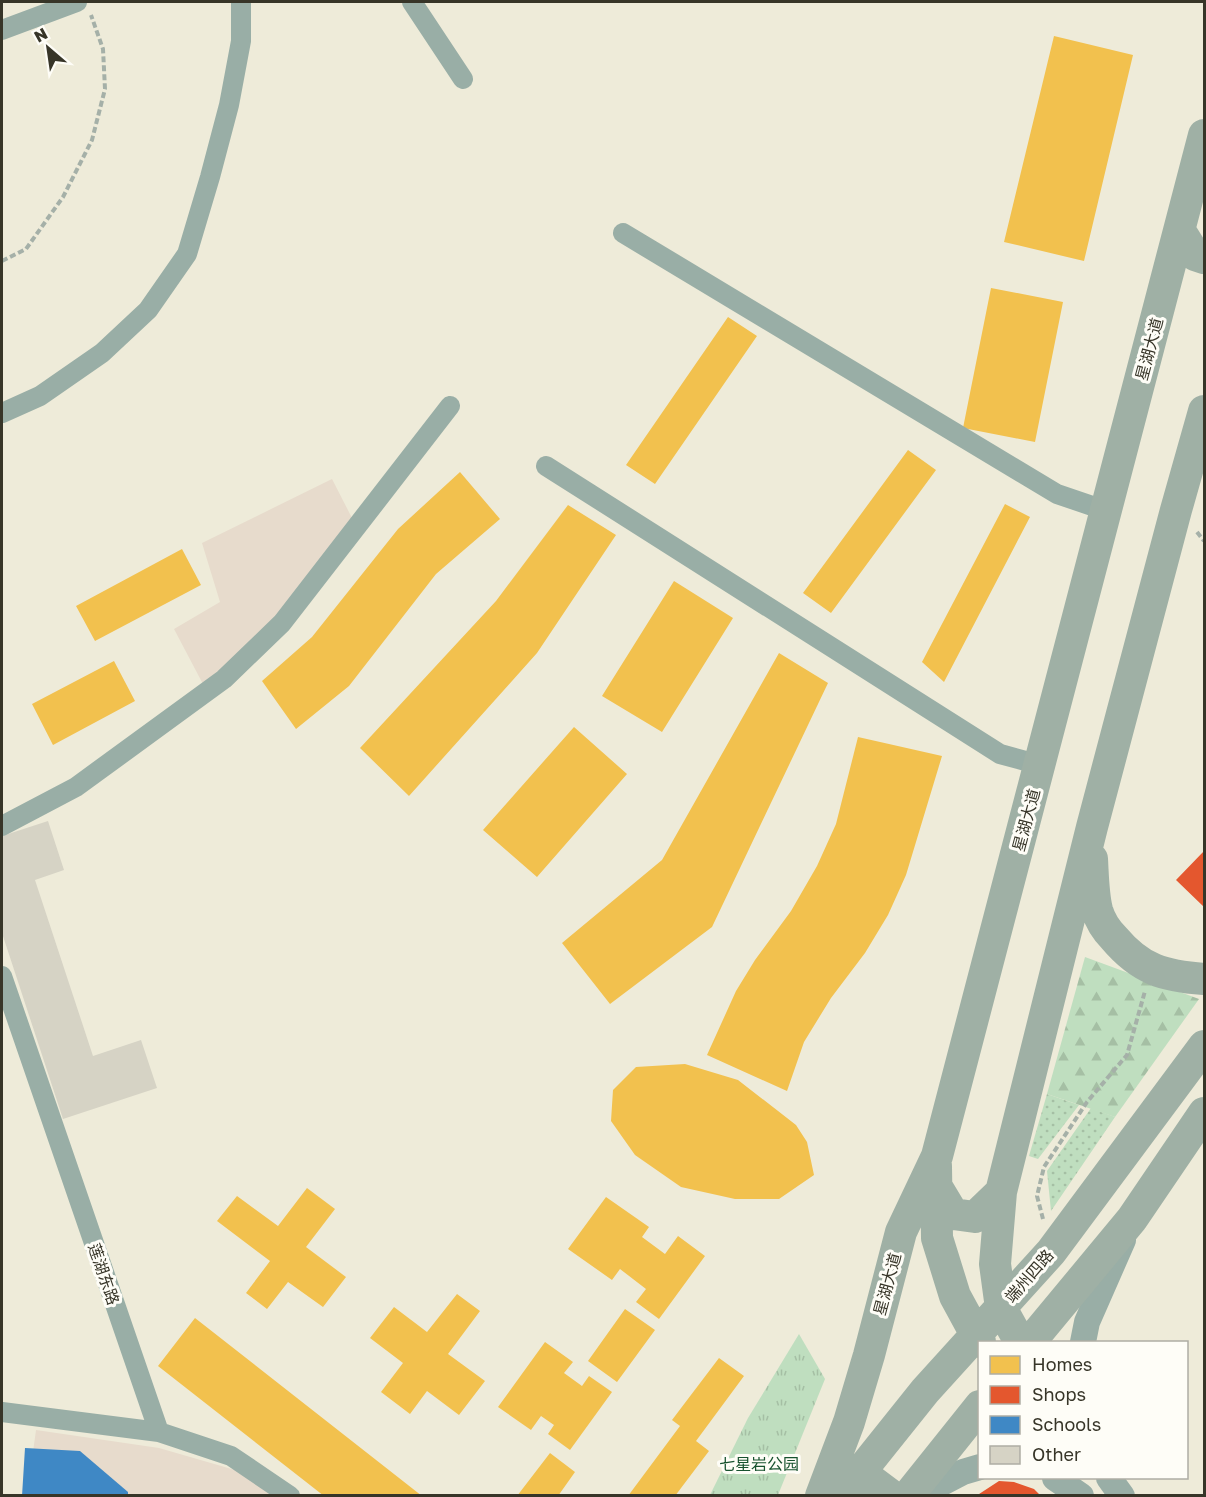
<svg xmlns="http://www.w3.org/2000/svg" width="1206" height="1497" font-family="'Golos Text','Noto Sans SC',sans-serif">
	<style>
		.education { fill: #e7dbcc }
		.grass { fill: url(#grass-dots) }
		.forest { fill: url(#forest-firs) }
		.park { fill: url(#park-tufts) }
		.homes { fill: #f2c14e }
		.shops { fill: #e4572e }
		.schools { fill: #3f88c5 }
		.building { fill: #d6d3c5 }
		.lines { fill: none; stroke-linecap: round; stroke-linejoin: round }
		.path { stroke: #a5b0a8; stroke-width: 4; stroke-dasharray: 6 3; stroke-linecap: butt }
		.minor { stroke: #99aea6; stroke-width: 20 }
		.tertiary { stroke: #99aea6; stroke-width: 26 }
		.primary { stroke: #9fb0a5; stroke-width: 32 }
		.labels { text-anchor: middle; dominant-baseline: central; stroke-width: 6; stroke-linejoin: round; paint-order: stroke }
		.street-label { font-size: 16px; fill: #373528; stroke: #fefdf7 }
		.park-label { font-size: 16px; fill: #17522e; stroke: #fefdf7 }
	</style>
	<defs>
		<pattern id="grass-dots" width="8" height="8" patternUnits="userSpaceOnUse" patternTransform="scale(1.5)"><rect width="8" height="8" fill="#bfdebf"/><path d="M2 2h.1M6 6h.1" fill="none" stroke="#a5bfa4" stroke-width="1.8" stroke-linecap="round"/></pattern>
		<pattern id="forest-firs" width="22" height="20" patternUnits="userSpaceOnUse" patternTransform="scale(1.5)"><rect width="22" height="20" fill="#bfdebf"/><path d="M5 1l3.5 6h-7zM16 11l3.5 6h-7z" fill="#a5bfa4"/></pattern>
		<pattern id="park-tufts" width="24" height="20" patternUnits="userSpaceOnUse" patternTransform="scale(1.5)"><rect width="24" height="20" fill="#bfdebf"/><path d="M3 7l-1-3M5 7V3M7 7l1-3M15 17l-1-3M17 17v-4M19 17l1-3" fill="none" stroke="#a5bfa4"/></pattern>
	</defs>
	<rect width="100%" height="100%" fill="#eeebd9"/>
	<path class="education" d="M332,479L352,518L281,617L204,686L174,629L220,602L202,543Z
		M36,1430L159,1448L242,1472L275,1496H27Z"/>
	<path class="grass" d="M1047,1094L1079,1105L1038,1159L1029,1156Z
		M1091,1108L1115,1117L1051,1211L1047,1171Z"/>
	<path class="forest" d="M1085,957L1199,999L1115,1117L1047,1094Z"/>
	<path class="park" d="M799,1334L825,1379L778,1495H710L748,1418Z"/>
	<path class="homes" d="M1054,36L1133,55L1084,261L1004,242Z
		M991,288L1063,302L1035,442L963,428Z
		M728,317L757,336L655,484L626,465Z
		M908,450L936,470L831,613L803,593Z
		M460,472L500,519L436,574L349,686L296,729L262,681L312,637L398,529Z
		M1005,504L1030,517L944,682L922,662Z
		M568,505L616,535L537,653L409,796L360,748L496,601Z
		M182,549L201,585L95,641L76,606Z
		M674,581L733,618L662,732L602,696Z
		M779,653L828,683L712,927L610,1004L562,943L662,860Z
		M114,661L135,701L53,745L32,704Z
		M574,727L627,774L537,877L483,830Z
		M858,737L942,756L906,875L888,915L865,953L831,998L804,1042L787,1091L707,1055L736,991L755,960L791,911L817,866L836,824Z
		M685,1064L738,1080L796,1125L807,1142L814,1175L779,1199H735L681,1187L635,1155L611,1121L613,1090L636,1067Z
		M307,1188L335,1209L306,1247L346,1277L323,1307L288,1282L267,1309L246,1293L270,1261L217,1221L237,1196L278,1226Z
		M606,1197L649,1227L642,1237L665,1254L678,1236L705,1256L659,1319L636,1302L646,1289L620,1269L612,1280L568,1249Z
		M457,1294L480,1311L448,1354L485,1381L459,1415L427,1391L410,1414L381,1392L403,1363L370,1338L394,1307L427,1332Z
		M625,1309L655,1330L617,1382L588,1361Z
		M195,1318L422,1496H324L158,1366Z
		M545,1342L573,1362L564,1373L582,1386L589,1376L612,1392L570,1450L548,1434L554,1425L541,1416L531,1430L498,1407Z
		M719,1358L744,1376L696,1441L709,1451L675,1496H628L680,1426L672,1420Z
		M550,1453L575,1472L558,1496H517Z"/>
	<path class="shops" d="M1204,851V907L1176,880Z
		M999,1481L1014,1482L1034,1489L1041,1496H976Z"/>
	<path class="schools" d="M25,1448L80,1451L128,1492V1496H22Z"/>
	<path class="building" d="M48,821L64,870L35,880L93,1056L141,1040L157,1088L63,1119L2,933V836Z"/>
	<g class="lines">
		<path class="path" d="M2,261L26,249L63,197L92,140L105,89L103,49L91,15
			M1197,532L1204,541
			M1043,1219L1037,1196L1044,1167L1087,1102L1127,1055L1145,991"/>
		<path class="minor" d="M412,2L463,79
			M2,30L77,2
			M623,233L1057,494L1107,511
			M2,413L40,396L102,353L148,310L187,254L210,177L229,105L241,41V2
			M546,466L1000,754L1040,765
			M2,826L76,787L224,679L282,623L450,406
			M2,976L159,1432
			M2,1412L159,1432L231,1456L290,1496"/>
		<path class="tertiary" d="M1083,1342L1087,1322L1123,1240
			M1055,1478L1081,1496
			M1109,1478L1122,1496
			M917,1496L963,1472L980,1467"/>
		<path class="primary" d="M1180,231L1195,255L1204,258
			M1092,859C1093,876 1093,894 1097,910C1100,920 1107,931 1114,938C1141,970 1164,976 1204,979
			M936,1166L937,1238L955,1296L980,1342
			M935,1184L953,1214L975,1217L1001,1192
			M1020,1342L1001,1308L995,1264L1001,1192L1092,827L1176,510L1204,411
			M1030,1342L1132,1219L1204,1113
			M860,1472L892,1496
			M821,1496L849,1422L869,1355L901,1232L937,1156L1204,135
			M841,1496L925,1391L1051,1252L1204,1046
			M908,1496L980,1406"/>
	</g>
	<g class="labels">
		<g class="street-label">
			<text transform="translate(1149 349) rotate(-75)">星湖大道</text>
			<text transform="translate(1026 820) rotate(-75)">星湖大道</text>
			<text transform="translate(104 1274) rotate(71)">莲湖东路</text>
			<text transform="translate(1029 1276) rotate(-49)">端州四路</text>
			<text transform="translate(887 1284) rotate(-75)">星湖大道</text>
		</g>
		<g class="park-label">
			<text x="759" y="1464">七星岩公园</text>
		</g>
	</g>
	<rect width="1206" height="1497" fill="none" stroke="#373528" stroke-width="6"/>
	<rect x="978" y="1341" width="210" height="138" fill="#fefdf7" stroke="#aeada4" stroke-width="1.5"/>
	<rect x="990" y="1356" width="30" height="18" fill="#f2c14e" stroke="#aeada4" stroke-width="1.5"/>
	<text x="1032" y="1371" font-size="18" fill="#373528">Homes</text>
	<rect x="990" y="1386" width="30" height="18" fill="#e4572e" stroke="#aeada4" stroke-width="1.5"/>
	<text x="1032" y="1401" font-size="18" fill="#373528">Shops</text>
	<rect x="990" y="1416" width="30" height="18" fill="#3f88c5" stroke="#aeada4" stroke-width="1.5"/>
	<text x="1032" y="1431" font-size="18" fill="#373528">Schools</text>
	<rect x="990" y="1446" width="30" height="18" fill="#d6d3c5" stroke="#aeada4" stroke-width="1.5"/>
	<text x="1032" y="1461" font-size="18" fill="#373528">Other</text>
	<g transform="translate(48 48) rotate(331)" stroke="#fefdf7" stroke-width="4.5" paint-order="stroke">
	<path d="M0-4.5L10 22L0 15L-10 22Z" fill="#373528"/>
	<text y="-9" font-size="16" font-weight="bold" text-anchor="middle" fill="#373528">N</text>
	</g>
</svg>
